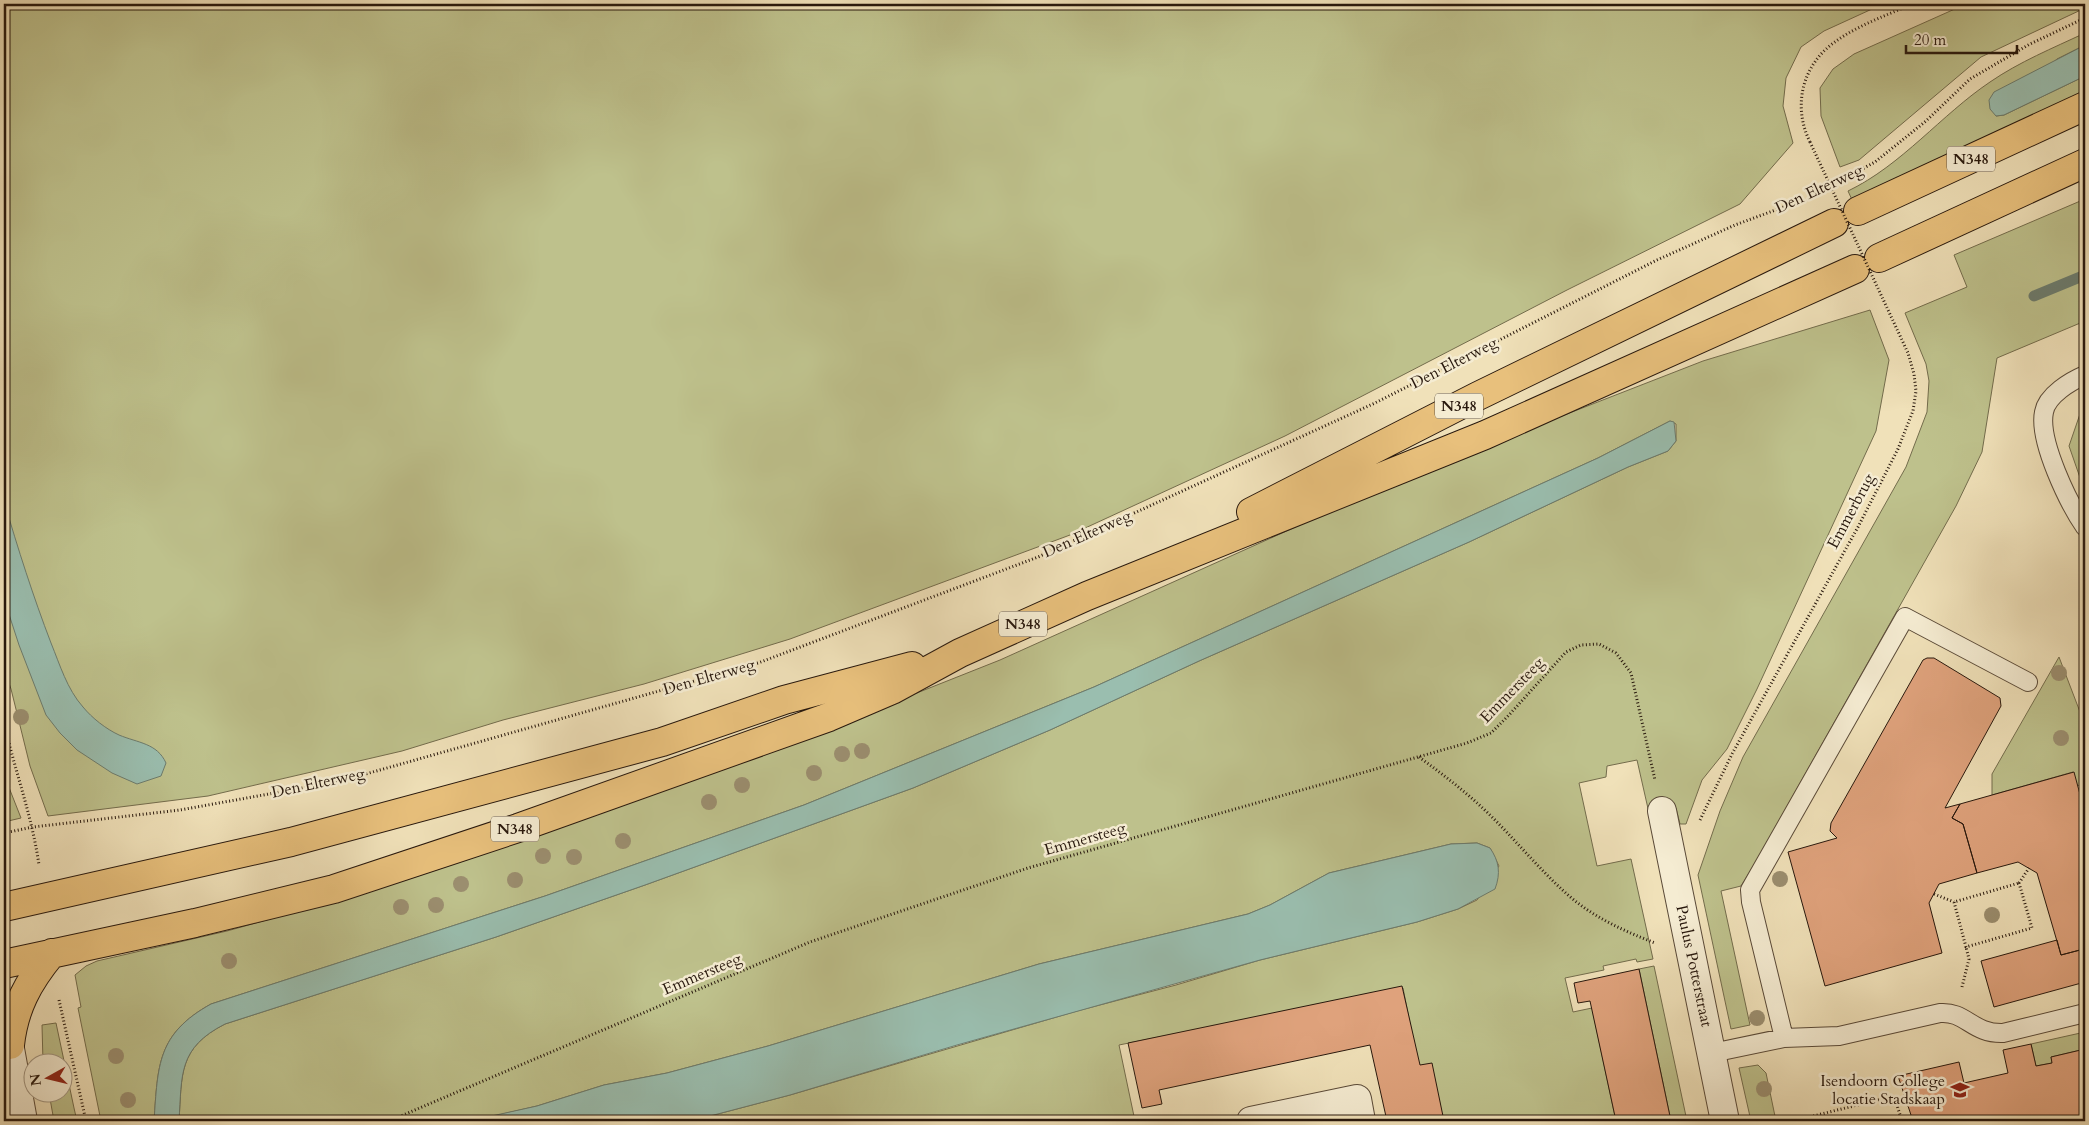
<svg xmlns="http://www.w3.org/2000/svg" width="2089" height="1125" font-family="Cardo,serif">
	<style>
		.green { fill: #bec18c; stroke: #736c4c }
		.water { fill: #9abeaf; stroke: #6c7c6e }
		.lines { fill: none; stroke-linecap: round; stroke-linejoin: round }
		.stream { stroke: #6c7c6e; stroke-width: 11 }
		.building { fill: #dfa27c; stroke: #28180d }
		.service-casing { stroke: #5a4a38; stroke-width: 20 }
		.minor-casing { stroke: #5a4a38; stroke-width: 30 }
		.primary-casing { stroke: #28180d; stroke-width: 30 }
		.path { stroke: #28180d; stroke-width: 3; stroke-dasharray: 1 2.5; stroke-linecap: butt }
		.service { stroke: #f5ecd2; stroke-width: 18 }
		.minor { stroke: #f5ecd2; stroke-width: 28 }
		.primary { stroke: #e8c07c; stroke-width: 28 }
		.path-bridge { stroke: #28180d; stroke-width: 3; stroke-dasharray: 1 2.5; stroke-linecap: butt }
		.tree { fill: #9b8e6f }
		.labels { text-anchor: middle; dominant-baseline: central; stroke-width: 5; stroke-linejoin: round; paint-order: stroke }
		.shield { fill: #f5ecd2; stroke: #665848; stroke-width: 1 }
		.shield-label { font-size: 15px; font-weight: bold; fill: #28180d }
		.street-label { font-size: 16px; fill: #28180d; stroke: #f5ecd2 }
		.poi-label { font-size: 16px; fill: #28180d; stroke: #f5ecd2; text-anchor: end }
	</style>
	<rect width="100%" height="100%" fill="#f0e1b9"/>
	<filter id="stains"><feTurbulence type="fractalNoise" baseFrequency=".004" numOctaves="4"/><feColorMatrix values="0 0 0 0 .2 0 0 0 0 .09 0 0 0 0 .02 0 0 0 .5 -.17"/></filter>
	<radialGradient id="worn" r=".72"><stop offset=".6" stop-color="#630" stop-opacity="0"/><stop offset="1" stop-color="#630" stop-opacity=".3"/></radialGradient>
	<path class="green" d="M4,4H1883L1824,31L1801,47L1786,78L1783,106L1793,143L1740,204L1567,290L1285,436L1070,535L790,639L644,684L503,720L402,751L208,796L48,816L30,766L11,689L4,669Z
		M1966,4H2085V8L1981,57L1859,160L1840,167L1821,116L1820,88L1833,69L1854,54Z
		M2085,33V45L2057,59L1996,116L2004,115L2085,76V92L1897,179L1853,202L1848,191C1902,165 1941,115 1990,82C2019,62 2053,48 2085,33Z
		M2085,199V321L1997,358L1982,452L1956,506L1754,865L1741,886L1721,891L1750,1025L1731,1029L1698,875L1720,811L1743,757L1906,467L1927,412L1929,381L1926,364L1905,313L1967,287L1954,255Z
		M1870,310L1889,360L1876,431L1757,689L1727,749L1702,780L1686,824H1680L1676,808L1649,813L1637,760L1607,766L1606,777L1579,783L1597,866L1631,859L1653,959L1637,962L1636,959L1603,966L1604,970L1565,978L1573,1012L1592,1008L1616,1121H1429L1403,988L1119,1045L1135,1121H874L872,1117L853,1121H691L790,1095L1077,1011L1176,985L1260,960L1417,922L1458,909L1477,900L1499,866L1490,848L1477,843L1451,844L1329,873L1270,905L1248,914L1039,964L768,1046L667,1073L604,1085L537,1106L477,1120L179,1121C182,1074 178,1048 225,1024L496,937L645,885L913,788L1050,730L1199,661L1469,542L1628,467L1668,451L1676,441V424L1670,421L1598,458L1094,687L804,805L545,896L211,1004C157,1034 158,1065 154,1121H101L78,1008L81,1007L75,975L86,966L97,961L227,931L374,890L811,735L1000,660L1331,511L1513,435L1703,361Z
		M2085,409V492L2069,446L2081,411Z
		M2059,657L2085,725V783L2077,786L2073,772L1992,795V774Z
		M4,767L8,785L21,818L4,822Z
		M1654,966L1687,1121H1671L1639,969Z
		M56,1023L74,1108L77,1121H54L49,1093L62,1092V1062H43L42,1025Z
		M2085,1032V1049L2051,1057L2052,1063L2036,1066L2031,1044Z
		M1758,1065L1766,1073L1776,1121H1751L1739,1068Z"/>
	<path class="water" d="M2085,45V76L2004,115L1996,116L1990,109L1989,100L1994,92Z
		M1670,421L1674,422L1676,441L1668,451L1628,467L1469,542L1199,661L1050,730L913,788L645,885L496,937L225,1024C178,1048 182,1074 179,1121H154C158,1065 157,1034 211,1004L545,896L804,805L1094,687L1598,458Z
		M4,501C18,549 33,596 51,643C60,665 67,689 83,707C92,718 106,729 119,735C138,743 157,743 166,763L161,776L137,784L112,773L77,750L60,733L46,715L19,645L4,599Z
		M1477,843L1490,848C1499,861 1501,873 1495,889L1458,909L1417,922L1260,960L957,1045L790,1095L691,1121H469L537,1106L604,1085L667,1073L768,1046L1039,964L1248,914L1270,905L1329,873L1451,844Z"/>
	<g class="lines">
		<path class="stream" d="M2034,296L2085,275"/>
	</g>
	<path class="building" d="M1927,658H1934L2000,698L2001,706L1945,808L1960,804L1952,818L1963,824L1977,873L1939,884L1929,903L1942,953L1825,986L1788,852L1837,838L1830,831L1831,823L1923,660Z
		M2074,772L2085,813V971L2080,950L2061,955L2037,873L2018,862L1977,873L1963,824L1952,818L1960,804Z
		M2057,940L2061,955L2080,950L2085,971V982L1994,1007L1981,961Z
		M1639,969L1671,1121H1616L1590,1001L1578,1003L1574,983Z
		M1402,986L1420,1065L1432,1063L1444,1121H1387L1370,1045L1159,1090L1162,1104L1142,1108L1128,1043Z
		M2031,1044L2036,1066L2052,1063L2051,1057L2085,1049V1121H1913L1898,1076L1959,1062L1964,1083L2008,1073L2003,1050Z
		M873,1117L874,1121H853Z"/>
	<g class="lines">
		<g class="service-casing">
			<path id="service" d="M2085,375C2071,381 2047,395 2044,412C2038,441 2069,504 2085,527
				M1784,1038L1751,902L1750,890L1905,617L2028,682
				M1712,1053L1784,1038L1839,1036L1940,1013C1966,1011 1972,1034 2003,1033L2085,1013"/>
		</g>
		<g class="minor-casing">
			<path id="minor" d="M1662,811L1725,1121
				M5,1021L23,1121
				M1251,1121L1357,1099L1361,1121"/>
		</g>
		<g class="primary-casing">
			<path id="primary" d="M1858,211L2085,106
				M1879,258L2085,163
				M1251,512L1478,396L1834,223
				M4,907L291,842L662,742L784,700L912,666
				M4,964L195,923L334,889L518,828L829,717L892,690L960,653L1087,596L1485,435L1855,269
				M10,1045C14,1008 28,982 52,953"/>
		</g>
		<path class="path" d="M1810,142C1795,112 1799,76 1824,51C1847,29 1883,17 1912,4
			M1851,175L1875,162L1926,121L1970,79L2030,44L2085,18
			M1822,190L1841,180
			M4,723C15,771 32,816 39,865
			M1419,757C1445,776 1470,795 1493,818C1518,843 1541,871 1568,895C1593,917 1624,931 1655,943
			M1700,820L1732,754L1858,527L1898,449L1913,411L1916,391L1914,374L1908,353
			M4,833L33,827L180,810L341,781L758,663L1038,557L1375,403L1657,260L1735,225L1789,205
			M2019,883L2032,928L1966,947L1954,902Z
			M2019,883L2029,868
			M1934,894L1954,902
			M1962,987L1969,959L1966,947
			M59,1000L86,1121
			M389,1121L810,942L1028,868L1467,743L1491,733L1509,715L1566,652L1581,645L1599,644L1616,653L1631,673L1655,780
			M1793,1121L1894,1096L1902,1121"/>
		<use href="#service" class="service"/>
		<use href="#minor" class="minor"/>
		<use href="#primary" class="primary"/>
		<path class="path-bridge" d="M1810,142L1908,353"/>
	</g>
	<g class="tree">
		<circle cx="2059" cy="673" r="8"/>
		<circle cx="21" cy="717" r="8"/>
		<circle cx="2061" cy="738" r="8"/>
		<circle cx="862" cy="751" r="8"/>
		<circle cx="842" cy="754" r="8"/>
		<circle cx="814" cy="773" r="8"/>
		<circle cx="742" cy="785" r="8"/>
		<circle cx="709" cy="802" r="8"/>
		<circle cx="623" cy="841" r="8"/>
		<circle cx="543" cy="856" r="8"/>
		<circle cx="574" cy="857" r="8"/>
		<circle cx="1780" cy="879" r="8"/>
		<circle cx="515" cy="880" r="8"/>
		<circle cx="461" cy="884" r="8"/>
		<circle cx="436" cy="905" r="8"/>
		<circle cx="401" cy="907" r="8"/>
		<circle cx="1992" cy="915" r="8"/>
		<circle cx="229" cy="961" r="8"/>
		<circle cx="1757" cy="1018" r="8"/>
		<circle cx="116" cy="1056" r="8"/>
		<circle cx="1764" cy="1089" r="8"/>
		<circle cx="128" cy="1100" r="8"/>
	</g>
	<defs>
		<g id="school-bare" transform="scale(1.5)"><path d="M0-5L7-2L0 1L-7-2ZM-4 1L0 2.5L4 1V4Q0 6-4 4Z" fill="#8f2418" stroke="#f5ecd2" stroke-width="2.5" paint-order="stroke"/></g>
	</defs>
	<g fill-rule="evenodd">
		<use href="#school-bare" x="1960" y="1090"/>
	</g>
	<g class="labels">
		<g class="shield">
			<rect x="1947" y="146.5" width="48" height="25" rx="4"/>
			<rect x="1435" y="393.5" width="48" height="25" rx="4"/>
			<rect x="999" y="611.5" width="48" height="25" rx="4"/>
			<rect x="491" y="816.5" width="48" height="25" rx="4"/>
		</g>
		<g class="shield-label">
			<text x="1971" y="159">N348</text>
			<text x="1459" y="406">N348</text>
			<text x="1023" y="624">N348</text>
			<text x="515" y="829">N348</text>
		</g>
		<g class="street-label">
			<text transform="translate(1819 189) rotate(-25)">Den Elterweg</text>
			<text transform="translate(1454 363) rotate(-27)">Den Elterweg</text>
			<text transform="translate(1851 511) rotate(-62)">Emmerbrug</text>
			<text transform="translate(1087 534) rotate(-24)">Den Elterweg</text>
			<text transform="translate(709 677) rotate(-16)">Den Elterweg</text>
			<text transform="translate(1512 690) rotate(-46)">Emmersteeg</text>
			<text transform="translate(318 783) rotate(-12)">Den Elterweg</text>
			<text transform="translate(1085 839) rotate(-16)">Emmersteeg</text>
			<text transform="translate(1694 966) rotate(78)">Paulus Potterstraat</text>
			<text transform="translate(702 974) rotate(-23)">Emmersteeg</text>
		</g>
		<g class="poi-label">
			<text x="1945" y="1081">Isendoorn College<tspan x="1945" dy="18">locatie Stadskaap</tspan></text>
		</g>
	</g>
	<rect width="2089" height="1125" fill="none" stroke="#f0e1b9" stroke-width="20"/>
	<rect x="5" y="5" width="2079" height="1115" fill="none" stroke="#28180d" stroke-width="2.5"/>
	<rect x="10" y="10" width="2069" height="1105" fill="none" stroke="#28180d"/>
	<g transform="translate(48 1078) rotate(262)"><circle r="24" fill="#f5ecd2" stroke="#a39783"/>
	<path d="M0-4L9 19L0 12L-9 19Z" fill="#8f2418"/>
	<text y="-8" font-size="14" font-weight="bold" text-anchor="middle" fill="#28180d">N</text>
	</g>
	<path d="M1906 45v8h111v-8" fill="none" stroke="#28180d" stroke-width="2.5"/>
	<text x="1914" y="45" font-size="15" fill="#28180d" stroke="#f5ecd2" stroke-width="4" paint-order="stroke">20 m</text>
	<rect width="100%" height="100%" filter="url(#stains)"/>
	<rect width="100%" height="100%" fill="url(#worn)"/>
</svg>
